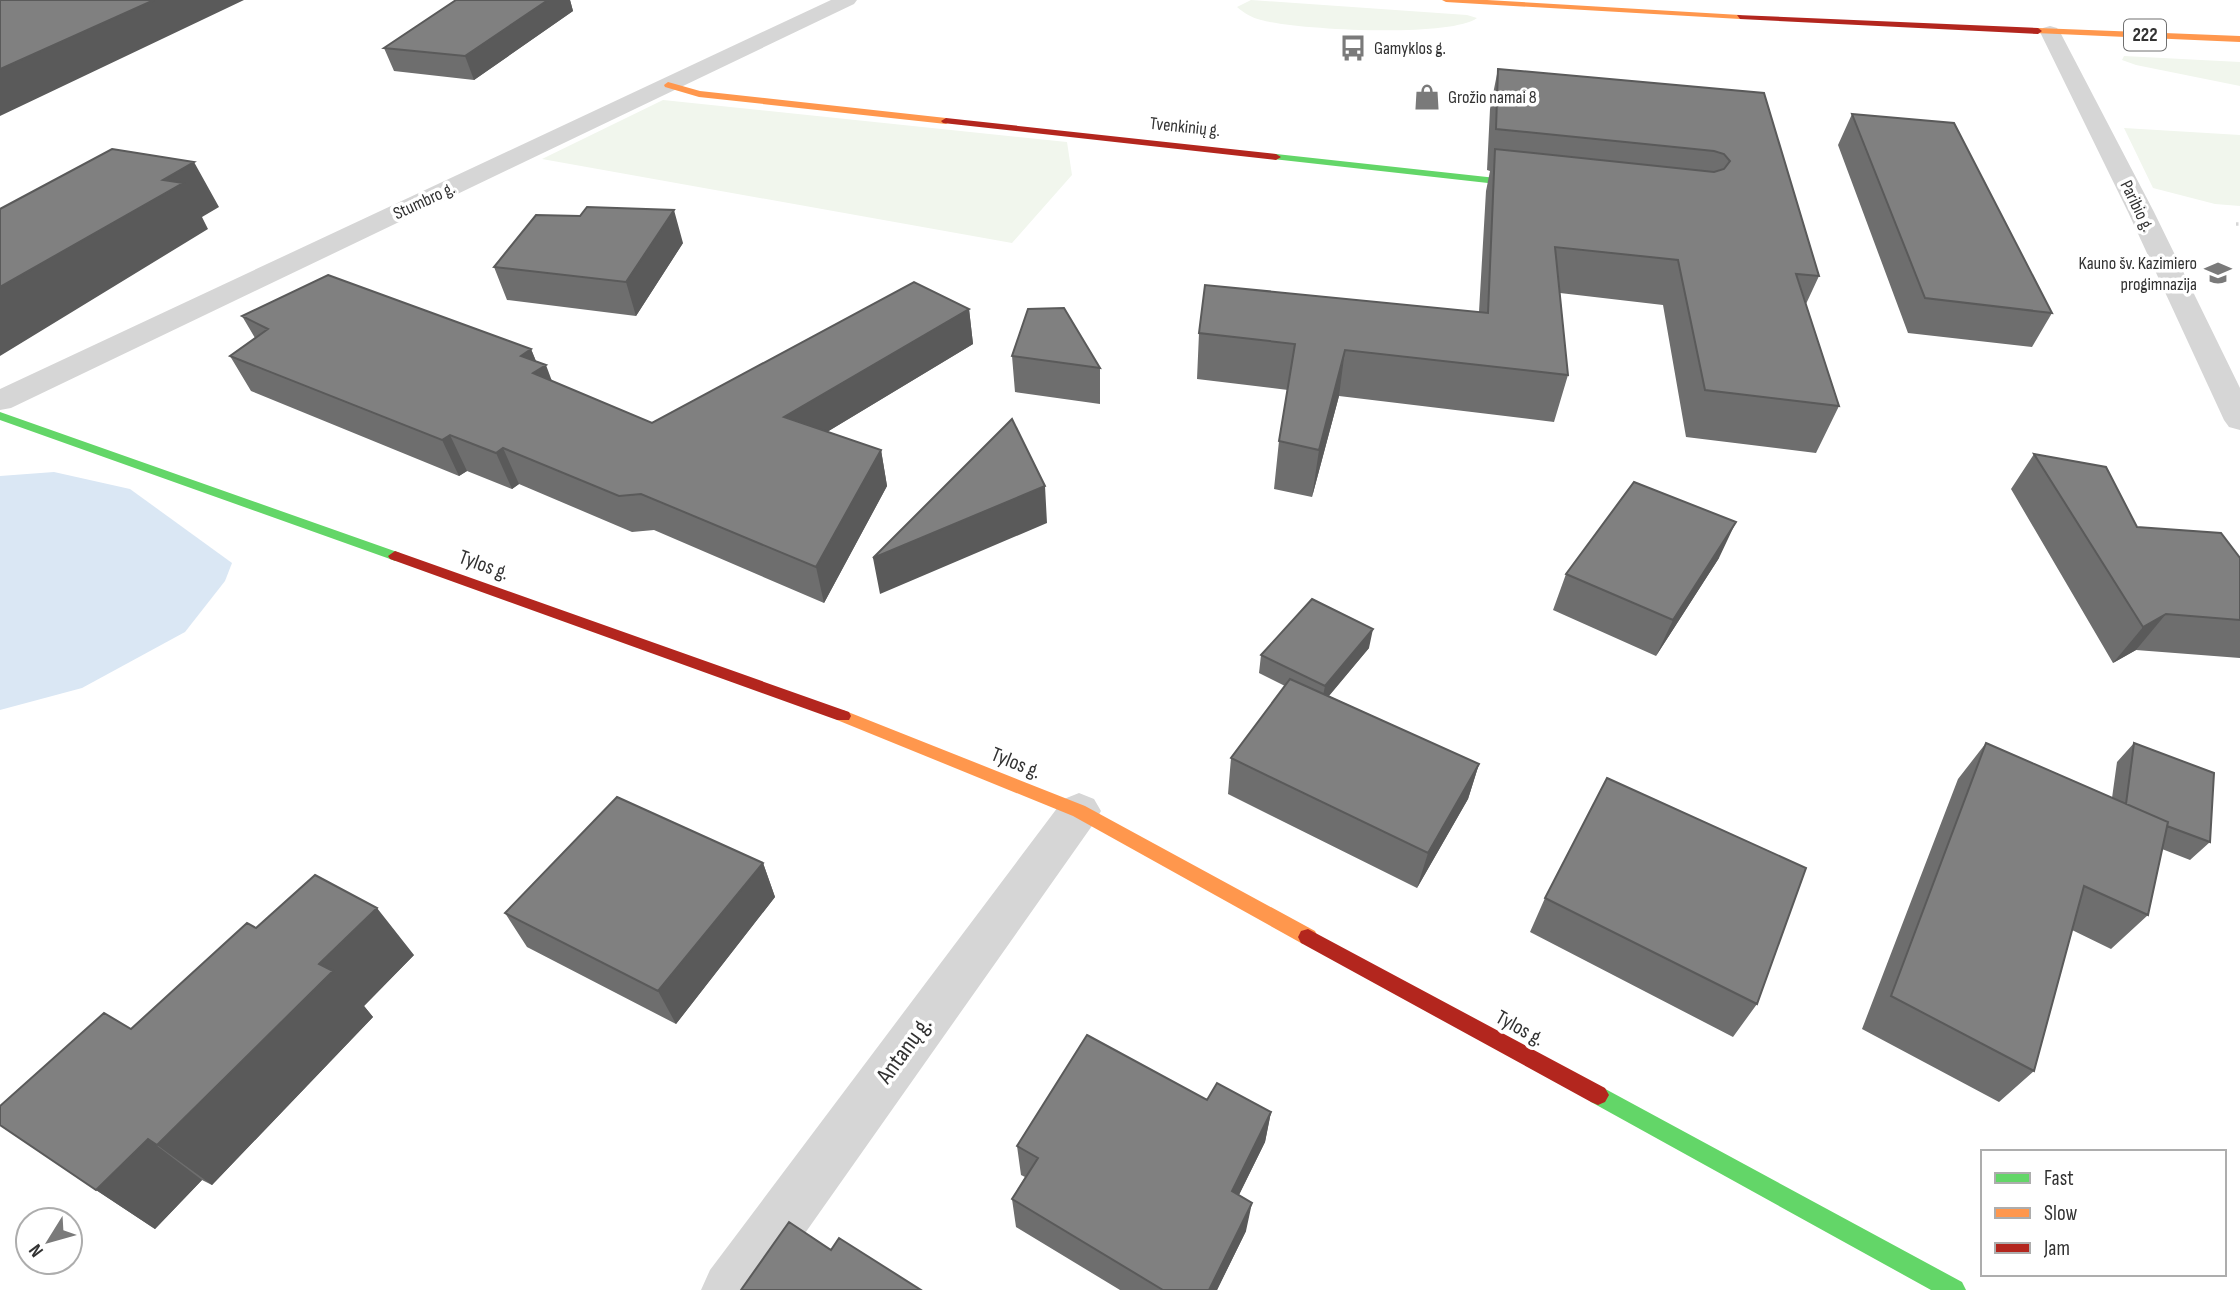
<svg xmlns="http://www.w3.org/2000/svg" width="2240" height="1290" font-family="'Sofia Sans Condensed',sans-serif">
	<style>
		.green { fill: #f1f6ed }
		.water { fill: #dae7f4 }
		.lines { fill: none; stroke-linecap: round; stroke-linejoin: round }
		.path { stroke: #d6d6d6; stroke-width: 3.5; stroke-dasharray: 2.5 2.5; stroke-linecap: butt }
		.street { fill: #d6d6d6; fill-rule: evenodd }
		.fast { fill: #63d668; fill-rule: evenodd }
		.slow { fill: #ff974d; fill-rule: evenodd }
		.jam { fill: #b3261e; fill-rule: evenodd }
		.wall { fill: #6e6e6e }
		.shaded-wall { fill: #5a5a5a }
		.building { fill: #808080; stroke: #5a5a5a; stroke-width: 2 }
		.labels { text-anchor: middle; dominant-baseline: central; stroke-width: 7; stroke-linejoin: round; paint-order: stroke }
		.far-poi-label { font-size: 18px; fill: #323232; stroke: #fff; text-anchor: start }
		.far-street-label { font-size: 18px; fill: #323232; stroke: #fff }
		.shield { fill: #fff; stroke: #707070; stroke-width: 2 }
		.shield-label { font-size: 19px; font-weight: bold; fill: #323232 }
		.street-label { font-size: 21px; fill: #323232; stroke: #fff }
		.near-street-label { font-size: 24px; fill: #323232; stroke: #fff }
	</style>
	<rect width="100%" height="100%" fill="#fff"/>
	<path class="green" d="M1251,0L1467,15L1477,18C1450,38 1296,30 1261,20C1252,18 1244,13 1237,7Z
		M2124,56L2240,62V86L2136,65L2122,60Z
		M663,100L1067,142L1072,175L1012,243L542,159Z
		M2124,128L2240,135V206L2215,204L2153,188Z"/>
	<path class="water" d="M54,472L130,489L232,563L225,581L185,632L82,688L0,710V476Z"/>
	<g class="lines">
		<path class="path" d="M2236,224H2240"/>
		<path class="street" d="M831,0H857L854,4L11,408L0,410V389Z
			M2050,26L2057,28L2060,32L2154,212L2240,388V430L2229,427L2224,420L2128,212L2040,32L2043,28Z
			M1079,793L1094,799L1101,811L1094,823L765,1290H701L710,1270L1064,799Z"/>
		<path class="fast" d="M1276,154L1541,183L1546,186L1541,189L1273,159V155Z
			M0,412L400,553L402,556L395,561L390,559L0,420Z
			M1598,1085L1962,1282L1966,1290H1931L1591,1102L1587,1095L1591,1088Z"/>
		<path class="slow" d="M1442,0H1487L1740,15L1744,17L1740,19L1446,2Z
			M2038,28L2240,36V42L2035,33L2034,31Z
			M668,82L700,91L946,118L951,121L946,124L699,97L665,87L664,85Z
			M843,710L1085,806L1315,931L1318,937L1315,943L1308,945L1301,943L1073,816L837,720L835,716L837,712Z"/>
		<path class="jam" d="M1737,15L2038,28L2042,31L2038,34L1740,19Z
			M946,118L1276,154L1281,157L1276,160L943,123L941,121Z
			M395,551L849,712L851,716L849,720H837L390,559L388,556Z
			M1308,929L1605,1088L1609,1095L1605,1102L1598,1105L1591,1102L1301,943L1298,937L1301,931Z"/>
	</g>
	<path class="wall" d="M456,0H570L573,11L474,80L394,71L384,48Z
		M1498,69L1764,93L1819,276L1806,304L1839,406L1816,453L1686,437L1663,305L1560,293L1568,375L1554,422L1339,396L1312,497L1274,489L1279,441L1288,390L1197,379L1199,333L1479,312L1486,191L1490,171L1487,170L1490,109Z
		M1852,114L2052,313L2032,347L1908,333L1838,145Z
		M683,243L636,316L507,300L494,267Z
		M969,309L973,344L827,432L881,450L887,486L824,603L654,530L632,532L519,484L512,489L467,471L459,476L251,391L230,356L255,338L242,316L531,349L536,361L552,381L652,423Z
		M1012,356L1100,368V404L1015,392Z
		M2034,454L2137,527L2240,558V658L2136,650L2113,663L2011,489Z
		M1719,558L1656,656L1553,610L1566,574Z
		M1369,648L1329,696L1479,764L1468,799L1417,888L1228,794L1231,758L1285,686L1259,673L1261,655Z
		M1986,743L2112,798L2117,762L2134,743L2210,842L2190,860L2162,849L2148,915L2111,949L2072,930L2034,1071L1999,1102L1862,1029L1958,779Z
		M763,863L775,897L676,1024L527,947L505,913Z
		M1545,898L1757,1004L1733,1037L1530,932Z
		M256,928L414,955L364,1006L373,1017L212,1185L202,1180L155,1229L96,1190L131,1029Z
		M1207,1100L1271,1112L1265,1142L1239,1195L1246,1231L1217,1290H1120L1016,1227L1012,1199L1025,1177L1021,1175L1017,1146Z"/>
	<path class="shaded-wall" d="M154,0H244L0,116V69Z
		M548,0H570L573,11L474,80L465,56Z
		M194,162L219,207L202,217L208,229L0,356V287L163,180Z
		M674,210L683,243L636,316L626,282Z
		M969,309L973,344L792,453L784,417Z
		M531,349L539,369L546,365L559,400L547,408L521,356Z
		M1345,350L1339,396L1312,497L1319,450Z
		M450,435L467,471L459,476L442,440Z
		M503,448L519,484L512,489L496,453Z
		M881,450L887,486L824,603L816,567Z
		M1045,486L1047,523L880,594L873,558Z
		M1736,522L1719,558L1656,656L1673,620Z
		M2166,614L2136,650L2113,663L2143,627Z
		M1373,629L1369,648L1321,705L1325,686Z
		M1479,764L1468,799L1417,888L1428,853Z
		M763,863L775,897L676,1024L658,991Z
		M377,908L414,955L364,1006L373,1017L212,1185L157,1145L319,964Z
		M1271,1112L1265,1142L1227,1219L1232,1191Z
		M148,1139L202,1180L155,1229L96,1190Z
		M1252,1203L1246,1231L1217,1290H1209Z"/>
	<path class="building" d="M0,0H154L0,69Z
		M456,0H548L465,56L384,48Z
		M1498,69L1764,93L1819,276L1796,274L1839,406L1705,390L1678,260L1555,247L1568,375L1345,350L1319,450L1279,441L1295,344L1199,333L1205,285L1488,313L1495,149L1714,172L1724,169L1730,161L1724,154L1714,151L1496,129Z
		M1852,114L1954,123L2052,313L1925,298Z
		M112,149L194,162L163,180L183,183L0,287V209Z
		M587,207L674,210L626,282L494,267L536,215L580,216Z
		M328,275L531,349L521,356L546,365L533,373L652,423L914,282L969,309L784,417L881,450L816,567L641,494L619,496L503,448L496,453L450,435L442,440L230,356L268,329L242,316Z
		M1064,308L1100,368L1012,356L1028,309Z
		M1012,419L1045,486L873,558Z
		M2034,454L2106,467L2137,527L2221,533L2240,558V620L2166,614L2143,627Z
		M1634,482L1736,522L1673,620L1566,574Z
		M1312,599L1373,629L1325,686L1261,655Z
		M1290,679L1479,764L1428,853L1231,758Z
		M1986,743L2168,822L2148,915L2084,886L2034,1071L1891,996Z
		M2134,743L2214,773L2210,842L2167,826L2168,822L2126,804Z
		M1607,778L1806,868L1757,1004L1545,898Z
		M617,797L763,863L658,991L505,913Z
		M315,875L377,908L319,964L333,971L157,1145L148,1139L96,1190L0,1125V1106L104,1013L131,1029L247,923L256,928Z
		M1087,1035L1207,1100L1217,1083L1271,1112L1232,1191L1252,1203L1209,1290H1163L1012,1199L1038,1158L1017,1146Z
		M789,1222L831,1250L839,1238L921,1290H741Z"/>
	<defs>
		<g id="bus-bare" transform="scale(2.1)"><path d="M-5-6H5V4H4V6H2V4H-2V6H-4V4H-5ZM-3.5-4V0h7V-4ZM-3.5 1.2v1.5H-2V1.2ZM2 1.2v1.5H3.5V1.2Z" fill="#7a7a7a" stroke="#fff" stroke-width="2.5" paint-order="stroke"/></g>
		<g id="shop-bare" transform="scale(2.1)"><path d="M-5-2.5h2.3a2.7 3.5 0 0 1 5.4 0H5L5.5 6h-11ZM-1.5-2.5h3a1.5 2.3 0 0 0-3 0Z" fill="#7a7a7a" stroke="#fff" stroke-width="2.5" paint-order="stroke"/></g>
		<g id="school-bare" transform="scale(2.1)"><path d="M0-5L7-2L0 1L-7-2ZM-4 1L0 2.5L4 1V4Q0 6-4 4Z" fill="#7a7a7a" stroke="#fff" stroke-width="2.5" paint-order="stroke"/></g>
	</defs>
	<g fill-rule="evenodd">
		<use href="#bus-bare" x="1353" y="48"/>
		<use href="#shop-bare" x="1427" y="97"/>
		<use href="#school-bare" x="2218" y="273"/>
	</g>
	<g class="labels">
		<g class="far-poi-label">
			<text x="1374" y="48">Gamyklos g.</text>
			<text x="1448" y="97">Grožio namai 8</text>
			<text x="2197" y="263" text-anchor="end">Kauno šv. Kazimiero<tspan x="2197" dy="21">progimnazija</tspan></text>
		</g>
		<g class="far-street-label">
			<text transform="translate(1185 127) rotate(6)">Tvenkinių g.</text>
			<text transform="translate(424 201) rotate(-25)">Stumbro g.</text>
			<text transform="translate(2137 206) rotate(64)">Paribio g.</text>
		</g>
		<rect class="shield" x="2124" y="19.5" width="42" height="31" rx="5"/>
		<g class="shield-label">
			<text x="2145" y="35">222</text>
		</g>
		<g class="street-label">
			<text transform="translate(484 565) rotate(20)">Tylos g.</text>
			<text transform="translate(1016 763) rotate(22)">Tylos g.</text>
			<text transform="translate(1520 1028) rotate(29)">Tylos g.</text>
		</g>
		<g class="near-street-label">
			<text transform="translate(904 1050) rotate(-54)">Antanų g.</text>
		</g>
	</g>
	<rect x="1981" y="1150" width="245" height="126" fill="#ffffff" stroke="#adadad" stroke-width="2"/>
	<rect x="1995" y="1173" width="35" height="10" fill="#63d668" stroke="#adadad" stroke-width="2"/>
	<text x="2044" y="1185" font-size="21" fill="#323232">Fast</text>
	<rect x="1995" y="1208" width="35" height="10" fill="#ff974d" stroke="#adadad" stroke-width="2"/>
	<text x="2044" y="1220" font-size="21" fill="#323232">Slow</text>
	<rect x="1995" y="1243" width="35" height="10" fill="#b3261e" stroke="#adadad" stroke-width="2"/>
	<text x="2044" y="1255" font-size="21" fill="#323232">Jam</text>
	<g transform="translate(49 1241) rotate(233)"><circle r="33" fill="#ffffff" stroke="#adadad" stroke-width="2"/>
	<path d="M0-5L12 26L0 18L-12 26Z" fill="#7a7a7a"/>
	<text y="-10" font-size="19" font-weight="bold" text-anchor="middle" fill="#323232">N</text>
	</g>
</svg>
